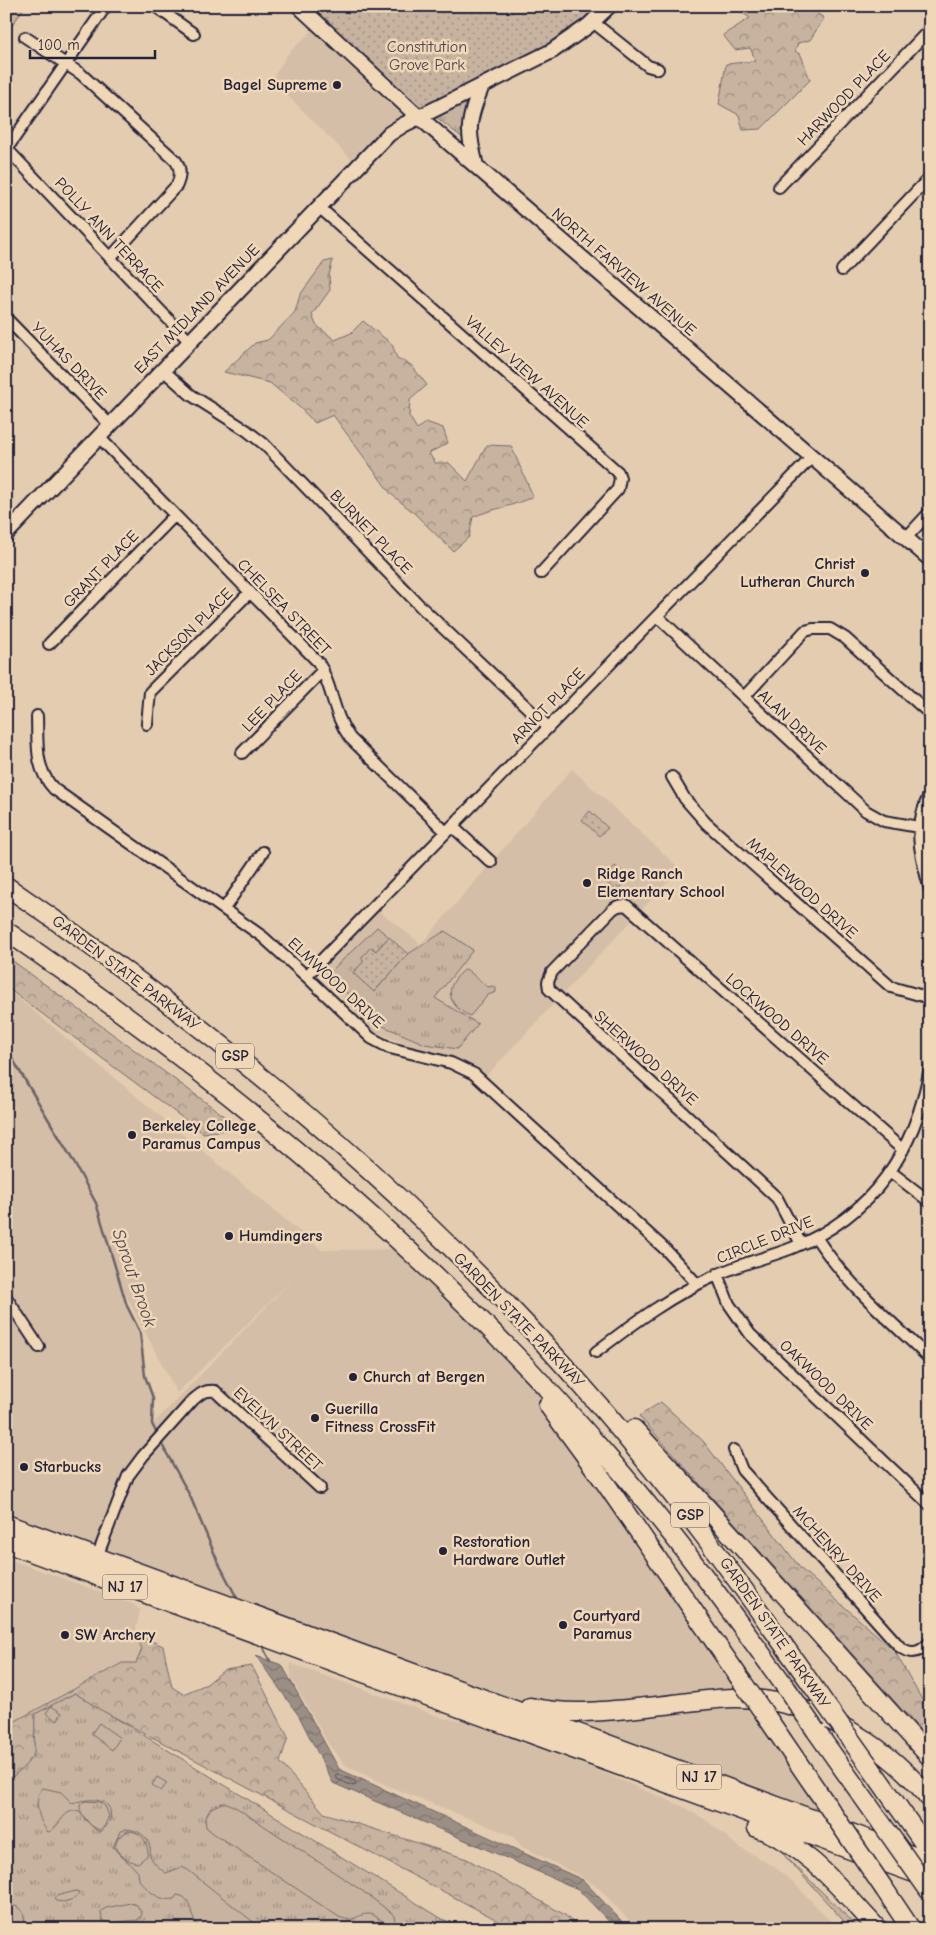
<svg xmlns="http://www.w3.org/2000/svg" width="936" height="1935" font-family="'Comic Neue',sans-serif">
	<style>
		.built { fill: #d5bea7; fill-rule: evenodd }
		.grass { fill: url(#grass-tufts); stroke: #746a6d }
		.forest { fill: url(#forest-crowns); stroke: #746a6d }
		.park { fill: url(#park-dots); stroke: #746a6d }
		.pitch { fill: #c7b39f; stroke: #746a6d; fill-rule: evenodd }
		.water { fill: url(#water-waves); stroke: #6b6367 }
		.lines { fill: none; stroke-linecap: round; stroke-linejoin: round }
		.shore { stroke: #524d59; stroke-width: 1 }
		.stream { stroke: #6b6367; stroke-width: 2.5 }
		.street-casing { stroke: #22223b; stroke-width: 14 }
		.secondary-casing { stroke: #22223b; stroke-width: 18 }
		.highway-casing { stroke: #22223b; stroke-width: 21 }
		.street { stroke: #f0d7b8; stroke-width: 10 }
		.secondary { stroke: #f0d7b8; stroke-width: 14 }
		.highway { stroke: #f0d7b8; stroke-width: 18 }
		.highway-bridge-casing { stroke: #22223b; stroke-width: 21; stroke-linecap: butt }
		.highway-bridge { stroke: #f0d7b8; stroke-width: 18 }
		.poi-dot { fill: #22223b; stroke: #f0d7b8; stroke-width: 2 }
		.labels { text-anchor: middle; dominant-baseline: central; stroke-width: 5; stroke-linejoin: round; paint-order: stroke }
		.shield { fill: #f0d7b8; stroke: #605860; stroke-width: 1 }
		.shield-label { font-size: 15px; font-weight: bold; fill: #22223b }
		.park-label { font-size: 16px; fill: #4b4654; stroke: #f0d7b8 }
		.poi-label { font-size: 16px; font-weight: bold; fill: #22223b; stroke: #f0d7b8; text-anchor: start }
		.street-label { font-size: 16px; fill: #22223b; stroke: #f0d7b8 }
		.water-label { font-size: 18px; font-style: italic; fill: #464251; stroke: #f0d7b8 }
	</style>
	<defs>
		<pattern id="grass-tufts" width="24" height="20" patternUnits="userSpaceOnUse" patternTransform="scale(1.25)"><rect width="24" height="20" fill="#c7b39f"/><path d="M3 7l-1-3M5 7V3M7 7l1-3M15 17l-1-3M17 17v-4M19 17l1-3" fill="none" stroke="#a19183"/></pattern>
		<pattern id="forest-crowns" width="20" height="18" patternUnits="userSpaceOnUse" patternTransform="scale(1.25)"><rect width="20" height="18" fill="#c7b39f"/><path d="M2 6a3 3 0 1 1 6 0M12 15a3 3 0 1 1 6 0" fill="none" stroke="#a19183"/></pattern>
		<pattern id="park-dots" width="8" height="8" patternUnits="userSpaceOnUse" patternTransform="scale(1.25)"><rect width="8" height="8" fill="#c7b39f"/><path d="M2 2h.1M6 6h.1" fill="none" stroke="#a19183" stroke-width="1.8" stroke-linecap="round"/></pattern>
		<pattern id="water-waves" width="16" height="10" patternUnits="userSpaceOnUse" patternTransform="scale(1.25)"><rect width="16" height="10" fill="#9b8e85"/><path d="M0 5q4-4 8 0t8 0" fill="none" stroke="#7e746e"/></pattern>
	</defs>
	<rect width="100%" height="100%" fill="#e4ccb0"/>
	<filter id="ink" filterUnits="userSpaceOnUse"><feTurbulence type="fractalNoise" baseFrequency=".02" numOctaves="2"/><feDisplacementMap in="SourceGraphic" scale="10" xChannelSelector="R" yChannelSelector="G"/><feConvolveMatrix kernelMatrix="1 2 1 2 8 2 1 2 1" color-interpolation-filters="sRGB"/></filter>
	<g filter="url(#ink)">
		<path class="built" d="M318,24L419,117L358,166L272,80L287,55Z
			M572,769L680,869L486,1076L375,1032L314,968L374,907L421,944Z
			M6,988L322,1250L409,1249L485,1324L565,1427L837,1827L6,1524ZM295,1277L153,1424L152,1423L153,1398L145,1376L140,1332L127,1306L121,1286L177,1393Z
			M6,1558L131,1603L140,1610L135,1634L142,1649L137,1663H122L6,1726Z
			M290,1663L443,1718L466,1722L597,1770L684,1807L706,1820L739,1847L775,1867L795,1884L838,1929H637L600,1889L580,1876L522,1847L513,1836L388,1786L345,1765L329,1745L291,1678Z"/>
		<path class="grass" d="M470,101L465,114L464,139L436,117Z
			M377,927L389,937L376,951L372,947L364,960L374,992L408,954L445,931L473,950L435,998L478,1024L457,1049L425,1044L371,1021L329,973Z
			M75,1693L444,1920L473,1929H6V1728Z"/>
		<path class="forest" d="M733,6H806L824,18L810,40L798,43L795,51L801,55L810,80L761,129L743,130L739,115L719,104L726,64L756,61L750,48L735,50L723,35L750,18Z
			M333,260L329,275L330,290L312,315L316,325L335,340L351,333L363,321L392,344L397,358L411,365L427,385L410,400L409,416L417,429L426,422L443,428L448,443L429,453L435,463H449L467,481L487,445L511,446L533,496C514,507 493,508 473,517L469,537L453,551L413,512L391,494L333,415L315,423L299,407L270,383L224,372L255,343L268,340L295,312L300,295L324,262Z
			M6,956L241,1128L203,1133L6,987Z
			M661,1402L703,1441L801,1569L894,1650L930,1714V1741L639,1416Z
			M135,1634L163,1646L172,1687L183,1694L207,1684L224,1670L252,1666L288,1737L280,1762L324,1813L467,1859L565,1915L580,1929H514L99,1709L75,1693L35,1714L34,1754L25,1766L9,1780L6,1779V1726L122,1663H136L142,1649Z
			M783,1854L860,1929H851Z"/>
		<path class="park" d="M6,6H25L6,35Z
			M299,6H609L588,26L419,117Z
			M590,811L608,828L599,836L582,820Z
			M615,866L623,872L621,889L615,890L603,879Z
			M389,937L408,954L374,992L353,973L364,961L361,958L371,947L376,951Z"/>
		<path class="pitch" d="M466,969L488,987L493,986L496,988V992L488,995L470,1016C445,1005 444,984 466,969Z
			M51,1706L62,1713L57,1721L46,1713Z
			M99,1723L120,1738L112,1750L91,1734Z
			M157,1777L167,1783L161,1791L152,1785Z
			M43,1788L61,1792L72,1803C81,1801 91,1798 100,1801C116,1805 112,1825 100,1832C89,1828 84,1812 76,1811C62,1810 59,1829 48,1832C39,1823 32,1797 43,1788ZM85,1801L99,1802L105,1806L109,1816L104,1827L100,1830C90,1827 79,1815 80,1805Z
			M222,1803H227L237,1808L361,1890L393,1914L395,1920L393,1923C384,1925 379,1916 370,1914C357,1913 355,1924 339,1917L213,1833L206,1827L205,1818L211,1808Z
			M126,1829C138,1830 147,1835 150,1847C151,1850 150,1853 150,1855C152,1862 160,1869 166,1873L182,1867L188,1870L262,1929H201C187,1917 195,1897 177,1895L174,1899C159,1902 148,1890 139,1880L138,1872C130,1862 120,1857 113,1847L120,1832ZM127,1831C141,1831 148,1841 148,1855L138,1863C127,1861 121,1857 115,1847L118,1838Z
			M76,1891L79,1892L74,1899L63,1902L56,1901L54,1899L56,1896Z
			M130,1903L137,1905L142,1914L138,1920L109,1923L102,1920L101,1911L106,1908Z
			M16,1906L23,1912L26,1929H6V1908Z"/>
		<path class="water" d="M256,1656L282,1665L339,1769L583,1880L629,1929H616L578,1889L333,1783L299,1716Z"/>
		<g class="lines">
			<path class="shore" d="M337,1774L355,1781L356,1785L353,1786L337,1779L335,1776Z"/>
			<path class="stream" d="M6,1048L72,1159L96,1203L127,1306L140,1332L145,1376L153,1398L152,1424L158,1436
				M160,1441L190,1496L218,1562L239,1602
				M260,1642L270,1661"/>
			<g class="street-casing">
				<path id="street" d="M155,6L194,34
					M593,22L648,66L658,69
					M25,37L81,74L176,161C181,169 181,176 177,185L110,258
					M7,149L190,342
					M6,150L106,6
					M779,187L930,29
					M319,207L618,472L620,478L618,489L541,573
					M842,270L930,177
					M6,318L110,425
					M163,370L191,395L246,430L264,444L422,608L548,727
					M99,437L318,662C333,686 332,713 350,738L446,832
					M905,539L930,512
					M657,616L866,811L884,821L919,827
					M49,644L175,515
					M744,697L805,631L813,629H830L845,638L930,714
					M37,716C38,743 34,768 54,789L263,937L306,976L371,1038L390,1048L451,1063L474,1074L666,1250L697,1284
					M147,724L150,692L250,592
					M242,753L323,670
					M672,777L685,799L706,823L891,987L930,998
					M930,793C912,829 920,853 930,890
					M452,826L491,862
					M224,909L263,852
					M306,976L811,458
					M891,1172L930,1202
					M816,1237C846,1284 890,1320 930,1359
					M801,1244L777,1198L549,989L548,982L552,972L613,909L618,906L626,905L903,1150
					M717,1274L729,1304L750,1334L930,1505
					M6,1297L39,1347
					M596,1352C634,1323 673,1294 717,1275C741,1263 767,1258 792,1248C873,1216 916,1150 930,1067
					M734,1450L742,1470L900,1647C912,1656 921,1652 930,1642
					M97,1557L128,1476L143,1456L193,1400C201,1393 205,1390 215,1391L320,1488"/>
			</g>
			<g class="secondary-casing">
				<path id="secondary" d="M299,6L411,110L930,559
					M476,166C467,131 467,121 482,86
					M6,534L389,134L403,125L552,51L588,26L609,6"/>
			</g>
			<g class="highway-casing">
				<path id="highway" d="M6,886C212,1027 411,1192 577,1380C666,1480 744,1588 821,1698
					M6,931C227,1082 434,1254 609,1458C673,1532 730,1610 787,1689
					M548,1405L606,1484L741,1680
					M634,1429L707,1508L930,1757
					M6,1524L930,1862
					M6,1543L925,1877
					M530,1707C569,1716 608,1711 647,1707C676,1704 705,1699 734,1698C809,1697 884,1742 930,1799
					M766,1716L818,1792
					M816,1731L882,1824
					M868,1764L930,1852
					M757,1828C807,1845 842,1891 878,1929
					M885,1890L911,1929"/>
			</g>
			<use href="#street" class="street"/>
			<use href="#secondary" class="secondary"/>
			<use href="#highway" class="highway"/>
			<g class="highway-bridge-casing">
				<path id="highway-bridge" d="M741,1680L766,1716
					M787,1689L816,1731
					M821,1698L868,1764
					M818,1792L885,1890
					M882,1824L930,1892"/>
			</g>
			<use href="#highway-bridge" class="highway-bridge"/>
		</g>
	</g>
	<g class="poi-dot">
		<circle cx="337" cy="85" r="5"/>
		<circle cx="865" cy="573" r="5"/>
		<circle cx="587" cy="883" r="5"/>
		<circle cx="132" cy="1135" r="5"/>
		<circle cx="229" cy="1236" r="5"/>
		<circle cx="353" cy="1377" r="5"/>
		<circle cx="315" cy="1418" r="5"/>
		<circle cx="24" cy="1467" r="5"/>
		<circle cx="443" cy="1551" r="5"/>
		<circle cx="563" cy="1625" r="5"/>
		<circle cx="65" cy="1635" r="5"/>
	</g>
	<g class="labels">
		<g class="shield">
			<rect x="216" y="1043.5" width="38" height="25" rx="4"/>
			<rect x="671" y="1502.5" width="38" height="25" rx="4"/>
			<rect x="102.5" y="1574.5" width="45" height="25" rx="4"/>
			<rect x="676.5" y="1764.5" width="45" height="25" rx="4"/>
		</g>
		<g class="shield-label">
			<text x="235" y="1056">GSP</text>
			<text x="690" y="1515">GSP</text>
			<text x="125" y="1587">NJ 17</text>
			<text x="699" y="1777">NJ 17</text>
		</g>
		<g class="park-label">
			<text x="427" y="47">Constitution<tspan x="427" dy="18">Grove Park</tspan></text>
		</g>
		<g class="poi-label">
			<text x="327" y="85" text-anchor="end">Bagel Supreme</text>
			<text x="855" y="564" text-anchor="end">Christ<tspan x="855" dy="18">Lutheran Church</tspan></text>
			<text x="597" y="874">Ridge Ranch<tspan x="597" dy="18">Elementary School</tspan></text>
			<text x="142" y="1126">Berkeley College<tspan x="142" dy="18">Paramus Campus</tspan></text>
			<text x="239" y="1236">Humdingers</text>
			<text x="363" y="1377">Church at Bergen</text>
			<text x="325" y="1409">Guerilla<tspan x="325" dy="18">Fitness CrossFit</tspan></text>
			<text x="34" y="1467">Starbucks</text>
			<text x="453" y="1542">Restoration<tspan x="453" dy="18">Hardware Outlet</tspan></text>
			<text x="573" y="1616">Courtyard<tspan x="573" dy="18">Paramus</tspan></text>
			<text x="75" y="1635">SW Archery</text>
		</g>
		<g class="street-label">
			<text transform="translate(844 98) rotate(-46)">HARWOOD PLACE</text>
			<text transform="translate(109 235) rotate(47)">POLLY ANN TERRACE</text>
			<text transform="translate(624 272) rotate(41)">NORTH FARVIEW AVENUE</text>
			<text transform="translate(197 309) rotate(-46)">EAST MIDLAND AVENUE</text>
			<text transform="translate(69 361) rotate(46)">YUHAS DRIVE</text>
			<text transform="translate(527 372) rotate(42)">VALLEY VIEW AVENUE</text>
			<text transform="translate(371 532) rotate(46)">BURNET PLACE</text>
			<text transform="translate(101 569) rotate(-46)">GRANT PLACE</text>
			<text transform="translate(284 607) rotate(46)">CHELSEA STREET</text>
			<text transform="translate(189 632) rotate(-45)">JACKSON PLACE</text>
			<text transform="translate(272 701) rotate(-46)">LEE PLACE</text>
			<text transform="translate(548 706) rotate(-46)">ARNOT PLACE</text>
			<text transform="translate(792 722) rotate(43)">ALAN DRIVE</text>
			<text transform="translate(802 888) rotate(42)">MAPLEWOOD DRIVE</text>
			<text transform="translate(126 973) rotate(37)">GARDEN STATE PARKWAY</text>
			<text transform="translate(336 983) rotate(43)">ELMWOOD DRIVE</text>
			<text transform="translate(777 1019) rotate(41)">LOCKWOOD DRIVE</text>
			<text transform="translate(646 1058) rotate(42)">SHERWOOD DRIVE</text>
			<text transform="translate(765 1240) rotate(-22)">CIRCLE DRIVE</text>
			<text transform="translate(519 1320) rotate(46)">GARDEN STATE PARKWAY</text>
			<text transform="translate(826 1385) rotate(44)">OAKWOOD DRIVE</text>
			<text transform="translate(278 1429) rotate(43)">EVELYN STREET</text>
			<text transform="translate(837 1554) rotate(48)">MCHENRY DRIVE</text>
			<text transform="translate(775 1633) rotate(55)">GARDEN STATE PARKWAY</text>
		</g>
		<g class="water-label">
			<text transform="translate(134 1278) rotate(71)">Sprout Brook</text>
		</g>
	</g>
	<rect width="936" height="1935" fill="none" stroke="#f0d7b8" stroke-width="25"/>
	<rect x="12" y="12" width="911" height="1910" fill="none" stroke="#22223b" stroke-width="2" filter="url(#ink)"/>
	<path d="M30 50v8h125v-8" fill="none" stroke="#22223b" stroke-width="2.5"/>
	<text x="38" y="50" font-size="15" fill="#22223b" stroke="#f0d7b8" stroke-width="4" paint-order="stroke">100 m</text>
</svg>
